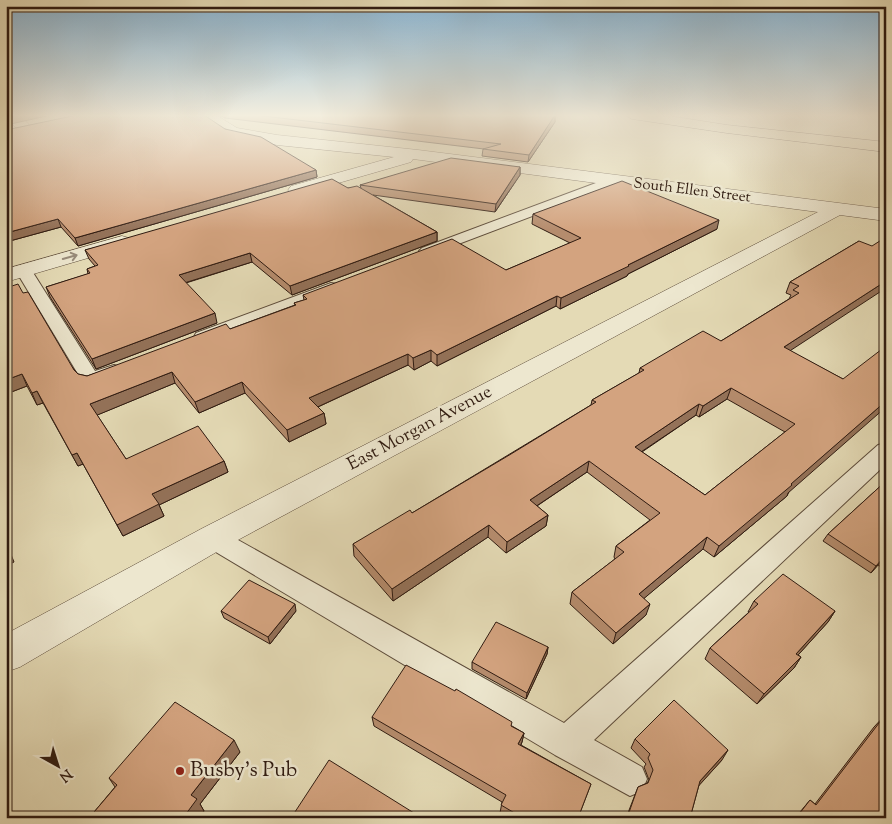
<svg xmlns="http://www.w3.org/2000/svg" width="892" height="824" font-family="'Sorts Mill Goudy',serif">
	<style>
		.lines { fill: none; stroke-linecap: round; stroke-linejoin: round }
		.lane-casing { stroke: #5c4b3a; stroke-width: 2 }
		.street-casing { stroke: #5c4b3a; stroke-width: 1 }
		.primary-casing { stroke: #2f1b11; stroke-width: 1 }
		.lane { fill: #ede7cf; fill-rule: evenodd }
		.street { fill: #ede7cf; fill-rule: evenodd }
		.primary { fill: #e4dab5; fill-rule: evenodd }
		.wall { fill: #b58c6d; stroke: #2f1b11; fill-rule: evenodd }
		.shaded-wall { fill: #947259; stroke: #2f1b11 }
		.building { fill: #d3a37f; stroke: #2f1b11; fill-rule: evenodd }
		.oneway { stroke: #988b7a }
		.poi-dot { fill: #8f2418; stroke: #ede7cf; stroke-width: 2 }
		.labels { text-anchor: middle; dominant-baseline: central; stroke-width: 5; stroke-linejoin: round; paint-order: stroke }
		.far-street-label { font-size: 15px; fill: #2f1b11; stroke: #ede7cf }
		.street-label { font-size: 18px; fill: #2f1b11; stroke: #ede7cf }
		.near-poi-label { font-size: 21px; fill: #2f1b11; stroke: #ede7cf; text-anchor: start }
	</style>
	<rect width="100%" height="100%" fill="#e4dab5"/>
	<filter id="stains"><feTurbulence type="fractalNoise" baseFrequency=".004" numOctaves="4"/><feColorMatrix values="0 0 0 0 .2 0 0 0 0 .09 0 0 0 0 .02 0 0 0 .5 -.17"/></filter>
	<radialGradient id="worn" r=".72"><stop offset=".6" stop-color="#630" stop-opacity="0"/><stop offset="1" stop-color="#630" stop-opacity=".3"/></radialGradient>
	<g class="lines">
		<g class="lane-casing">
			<path id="lane" d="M612,177L619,181L617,184L432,254H422L419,251L422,248Z
				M24,266L30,268L32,271L95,371L114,365L121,367L124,371L121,375L91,386L84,384L16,271L18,268Z
				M331,283L337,284L339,288L337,292L210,341L203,343L196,341L194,337L196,333Z
				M886,443V464L594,740L642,767L647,779L642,791L630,796L555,755L204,545L200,538L204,531L213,528L222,531L564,723L878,445Z"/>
		</g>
		<g class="street-casing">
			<path id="street" d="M6,115H20L31,127L29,130C19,133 13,125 6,118Z
				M199,115H216L237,128L277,135L418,150L886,209V221L840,215L225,547L20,667L6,672V634L201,529L818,212L413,159L411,162L297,195L291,194L288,190L291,186L394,157L277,145L232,135L227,134Z
				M122,236L129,238L132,242L129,246L6,282V269Z"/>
		</g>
		<g class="primary-casing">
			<path id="primary" d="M625,115H663L727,125L886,142V152L727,133L632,119Z"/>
		</g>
		<use href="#lane" class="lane"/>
		<use href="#street" class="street"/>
		<use href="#primary" class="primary"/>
	</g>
	<path class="wall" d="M220,115H555V122L528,162L482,156L483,149H484L225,118Z
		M225,129L316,170L317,177L78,246L61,227L6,242Z
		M520,167V175L495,212L373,195L437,232V241L292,295L252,262L186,283L217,323L96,369L50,297L46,287L88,274L87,269L95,266L89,259L85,250L348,188H361L360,185Z
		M533,214L717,229L628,274L627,276L560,309L556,306L437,366L431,361L414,370L408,365L318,407L324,413L326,424L289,442L245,393L199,413L175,383L97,415L126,459L224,461L228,472L159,505L164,516L123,536L83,464L78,466L43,403L37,405L27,386L6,394V288L78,374L87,376L230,329L295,305L294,303L304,300L303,295L506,270L570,243L532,224Z
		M859,241L790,351L843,379L787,496L714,557L703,549L644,598L646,615L613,644L570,604L572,592L615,559L614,557L616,546L650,520L587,472L537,506L548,515L546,526L506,553L488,537L393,601L354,556L353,544L412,513L591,405L592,400L639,373L640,368L721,341L789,299L791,295L786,293L790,282ZM727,399L785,432L705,495L642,452L696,415L699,417Z
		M886,481V570L878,565L871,573L823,541L828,534Z
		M754,601L835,611L828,622L798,655L801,657L794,668L757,704L705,659L710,648L749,612H748Z
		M221,611H296L270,644L224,618Z
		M548,647L547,654L526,699L472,669V662Z
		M886,714V818H795L810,800L815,804L874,727Z
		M372,717L512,726L524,733L522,742L521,745L591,784L578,818H508L500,813L502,802L374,726Z
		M635,739L722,760L699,785L690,818H626L638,787L647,783L649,780L644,767L646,764L631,748Z
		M240,752L200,804L204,811L199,818H89L115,787L109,778Z"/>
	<path class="shaded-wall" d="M18,115H51L6,125V118Z
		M555,115V122L528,162L529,155Z
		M520,167V175L495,212L496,204Z
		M316,170L317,177L78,246L75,238Z
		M58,219L61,227L6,242V233Z
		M719,220L717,229L628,274L627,276L560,309L561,298Z
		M437,232V241L292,295L290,286Z
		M250,253L252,262L181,284L179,275Z
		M886,281V288L779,358L784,347Z
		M557,296L556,306L437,366V355Z
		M215,313L217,323L96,369L92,359Z
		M431,350V361L414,370L413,358Z
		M408,354V365L311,410L309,398Z
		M172,372L175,383L95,416L90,404Z
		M22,374L27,386L6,394V380Z
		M242,382L245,393L199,413L195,402Z
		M731,388L727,399L699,417L703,406Z
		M37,391L43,403L37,405L32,393Z
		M886,401V407L788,493L787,496L714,557L719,546Z
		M699,404L696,415L632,458L635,447Z
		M324,413L326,424L289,442L287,430Z
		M77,453L83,464L78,466L72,455Z
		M224,461L228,472L159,505L164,516L123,536L117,525L152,494Z
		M589,461L587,472L529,511L530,500Z
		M548,515L546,526L506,553L507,542Z
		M489,525L488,537L393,601L392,589Z
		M707,537L703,549L635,606L639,594Z
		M6,542L14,562L6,566Z
		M883,558L878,565L871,573L876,566Z
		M295,604L296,611L270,644L268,637Z
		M650,604L646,615L613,644L616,633Z
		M835,611L828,622L790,664L796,654Z
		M548,647L547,654L526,699L527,693Z
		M801,657L794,668L757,704L764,694Z
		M524,733L522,742L517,753L518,744Z
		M234,740L240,752L200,804L204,811L199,818H183L191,795Z
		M728,750L722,760L695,790L700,781Z"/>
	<path class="building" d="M6,115H18L6,118Z
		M77,115H204L225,129L261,137L316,170L75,238L58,219L6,233V130Z
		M255,115H555L529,155L483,149L501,144Z
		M451,158L520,167L496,204L360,185Z
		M332,179L348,188L357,186L437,232L290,286L250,253L179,275L215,313L92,359L46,287L90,273L87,269L98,265L85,250Z
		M622,181L719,220L628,265L629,266L561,298L557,296L437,355L431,350L413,358L408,354L309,398L324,413L287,430L242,382L195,402L172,372L90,404L126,459L198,426L224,461L152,494L159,504L117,525L77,453L72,455L37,391L32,393L22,374L6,380V288L18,284L23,293L28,292L74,370L78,374L87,376L226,324L230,329L296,305L294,303L307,299L303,295L452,239L506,270L581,238L533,214Z
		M886,237V281L784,347L843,379L886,346V401L791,484L792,485L719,546L707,537L639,594L650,604L616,633L572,592L624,552L616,546L660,513L589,461L530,500L548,515L507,542L489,525L392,589L353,544L410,510L412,513L511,454L596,402L592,400L644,370L640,368L703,331L721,341L799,293L793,290L799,286L790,282L859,241L872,246ZM731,388L795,424L705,495L635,447L699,404L703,406Z
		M886,481V560L883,558L876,566L828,534Z
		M783,574L835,611L796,654L801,657L764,694L710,648L758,604L754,601Z
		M249,580L295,604L268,637L221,611Z
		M496,622L548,647L527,693L472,662Z
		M406,665L455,691L456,689L512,722L511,726L524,733L518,744L591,784L578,818H523L501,805L506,795L372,717Z
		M674,700L728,750L700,781L690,818H627L638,787L648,783L653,770L648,758L650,754L635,739Z
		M175,702L234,740L191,795L197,799L183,818H89L117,785L109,778Z
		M886,714V818H796L810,800L816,805Z
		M329,760L422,818H291Z"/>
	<defs><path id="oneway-shaft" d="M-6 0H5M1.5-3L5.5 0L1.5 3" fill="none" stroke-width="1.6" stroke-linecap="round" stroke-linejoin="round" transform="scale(1.25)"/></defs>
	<use class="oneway" href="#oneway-shaft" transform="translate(70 257) rotate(-16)"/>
	<linearGradient id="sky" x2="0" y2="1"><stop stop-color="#89b6d5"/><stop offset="0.5" stop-color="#f3eede"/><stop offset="1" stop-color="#f3eede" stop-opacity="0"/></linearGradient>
	<rect width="892" height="231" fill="url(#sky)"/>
	<circle class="poi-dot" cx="180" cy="771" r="5"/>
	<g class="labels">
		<g class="far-street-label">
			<text transform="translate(692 191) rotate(7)">South Ellen Street</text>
		</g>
		<g class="street-label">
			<text transform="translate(420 429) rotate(-28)">East Morgan Avenue</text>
		</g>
		<g class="near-poi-label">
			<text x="190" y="771">Busby's Pub</text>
		</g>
	</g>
	<rect width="892" height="824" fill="none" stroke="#e4dab5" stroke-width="25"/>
	<rect x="8" y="8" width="877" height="809" fill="none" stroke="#2f1b11" stroke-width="2.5"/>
	<rect x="12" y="12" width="867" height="799" fill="none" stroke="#2f1b11"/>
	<g transform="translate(58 766) rotate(141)" stroke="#ede7cf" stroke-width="4" paint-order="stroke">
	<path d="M0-4L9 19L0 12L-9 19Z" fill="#2f1b11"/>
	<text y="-8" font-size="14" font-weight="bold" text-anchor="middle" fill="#2f1b11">N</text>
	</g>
	<rect width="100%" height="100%" filter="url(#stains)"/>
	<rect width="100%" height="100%" fill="url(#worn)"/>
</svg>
